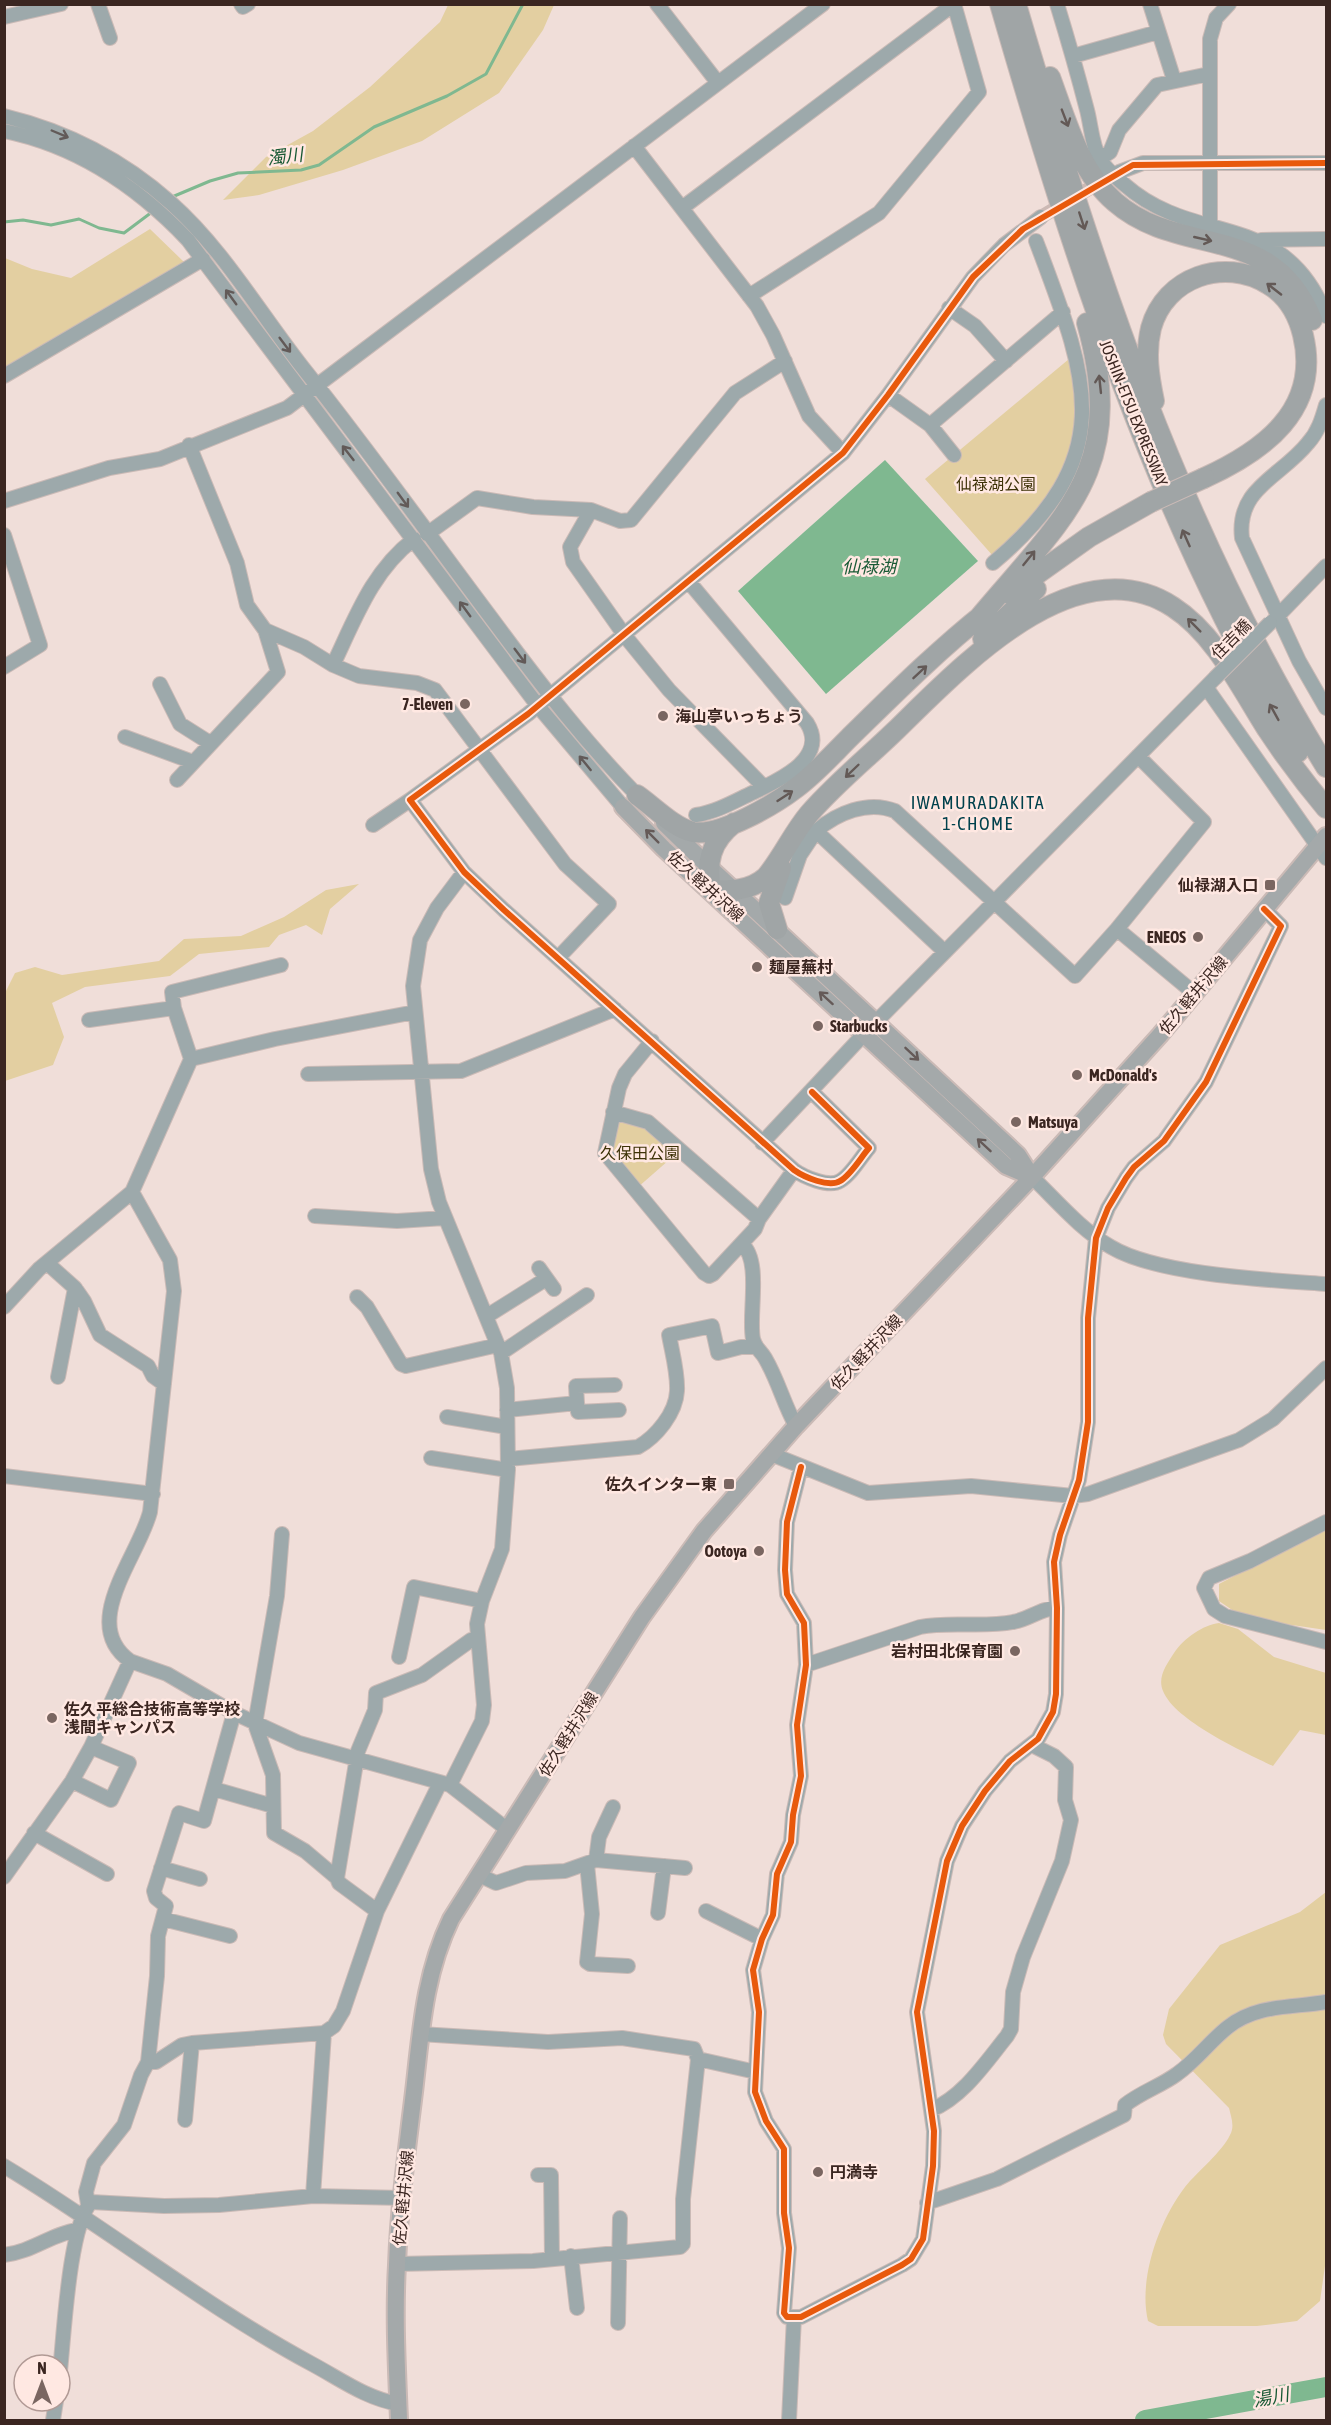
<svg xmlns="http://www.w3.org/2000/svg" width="1331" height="2425" font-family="'Asap Condensed','Noto Sans JP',sans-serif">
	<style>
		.green { fill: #e3cfa1 }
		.water { fill: #7fb890 }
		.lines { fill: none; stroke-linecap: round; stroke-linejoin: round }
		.stream { stroke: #7fb890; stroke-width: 3 }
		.river { stroke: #7fb890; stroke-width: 20 }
		.minor-tunnel { stroke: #ccb9b4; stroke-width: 14; stroke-dasharray: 14 7; stroke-linecap: butt }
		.minor-casing { stroke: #cabab6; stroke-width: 16 }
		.major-casing { stroke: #cabab6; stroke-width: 20 }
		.highway-casing { stroke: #cabab6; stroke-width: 22 }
		.minor { stroke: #9da9ab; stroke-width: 14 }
		.major { stroke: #a4a9aa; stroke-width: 16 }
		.highway { stroke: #a0a5a6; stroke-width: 20 }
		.minor-bridge-casing { stroke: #cabab6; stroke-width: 16; stroke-linecap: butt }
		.highway-bridge-casing { stroke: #cabab6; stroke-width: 22; stroke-linecap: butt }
		.minor-bridge { stroke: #9da9ab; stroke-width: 14 }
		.highway-bridge { stroke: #a0a5a6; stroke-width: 20 }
		.cycleway-casing { stroke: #ffe8e2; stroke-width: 10 }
		.cycleway { stroke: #e8590c; stroke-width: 6 }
		.oneway { stroke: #635956 }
		.oneway2 { stroke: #625a58 }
		.oneway3 { stroke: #655a58 }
		.poi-dot { fill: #7a6661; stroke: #ffe8e2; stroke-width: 2 }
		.labels { text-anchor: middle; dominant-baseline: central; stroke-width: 5; stroke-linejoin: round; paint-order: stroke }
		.street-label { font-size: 16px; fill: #3b2621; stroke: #ffe8e2 }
		.park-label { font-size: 16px; fill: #3d3207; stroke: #ffe8e2 }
		.poi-label { font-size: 16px; font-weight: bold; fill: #3b2621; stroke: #ffe8e2; text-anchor: start }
		.water-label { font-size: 18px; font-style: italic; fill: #185934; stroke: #ffe8e2 }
		.neighbourhood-label { font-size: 18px; letter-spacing: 1.5px; fill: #01414c; stroke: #ffe8e2 }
	</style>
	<rect width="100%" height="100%" fill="#f0ded9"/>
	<path class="green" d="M448,5H554L543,30L499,93L422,141L343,170L259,195L223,200L266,157L313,131L370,87L440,22Z
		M150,229L184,262L5,367V258L32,269L71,278Z
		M1069,359C1091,448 1056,497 993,556L925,479Z
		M359,884L330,909L322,935L306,925L279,935L269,947L199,954L170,976L85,987L52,1003L64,1037L53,1065L5,1081V993L15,973L35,967L62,975L159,961L184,939L241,936L284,917L326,890Z
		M627,1122L649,1129L677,1153L637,1188L608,1146L615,1123Z
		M1326,1528V1630L1244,1618L1219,1601V1584Z
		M1219,1623L1238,1629L1274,1657L1326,1673V1735L1300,1730L1273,1766C1244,1752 1175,1721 1163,1691C1157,1677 1167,1664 1174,1653C1184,1638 1203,1625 1219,1623Z
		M1326,1892V2259L1320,2301L1297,2321L1257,2326H1158L1148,2321C1138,2279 1159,2221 1185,2187C1198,2171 1222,2152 1230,2135C1235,2126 1231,2117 1229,2108L1166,2044L1163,2035L1169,2009L1220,1945L1300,1912Z"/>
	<path class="water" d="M885,460L978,561L826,694L738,591Z"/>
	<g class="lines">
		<path class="stream" d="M172,197L210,181L238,173L301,170L319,165L374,127L447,96L486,74L523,4
			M4,222L23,220L51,225L79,219L99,228L124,233L152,212"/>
		<path class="river" d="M1145,2420L1326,2387"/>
		<path class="minor-tunnel" d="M1041,217L1104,180"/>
		<g class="minor-casing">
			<path id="minor" d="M98,4L110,38
				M241,4L243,7L248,4
				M657,4L718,83
				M1057,4C1068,40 1078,75 1087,110C1091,125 1092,146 1100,159C1105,169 1117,178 1125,185C1195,247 1284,208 1326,316
				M1150,4L1174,80
				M4,17L61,4
				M1073,56L1158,32
				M4,116C66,131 123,160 171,203C225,251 262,317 307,373C373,456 434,542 498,627C541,685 586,743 637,795
				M4,131C78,146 137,186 188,240L538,706L623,807
				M634,146L757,306L773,335L809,416L843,453
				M1099,159L1110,152L1119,130L1157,85L1209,74
				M1119,172L1143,163H1326
				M682,208L954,4
				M1210,224V39L1216,18L1229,4
				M1261,240L1326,239
				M749,296L879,213L979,92L954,4
				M949,308L975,326L1006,361
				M4,376L203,259
				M888,395L930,425L1063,312
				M1326,405C1322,419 1318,432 1308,443C1281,477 1236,488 1242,538L1299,661L1326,708
				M930,425L954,455
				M189,445L237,563L247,605L265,630L304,647L333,665L359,676L417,683L435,690L565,864L609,904L558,958
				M4,501L109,468L160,459L287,408L823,4
				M591,510L570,547L573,562L625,636L669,690L764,787
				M427,534L477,498L533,507L591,510L620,521L631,520L735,393L785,361
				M4,535L40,645L4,667
				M993,563C1121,455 1088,379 1036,241
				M689,582L807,723C829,759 777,781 752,793C733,802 716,812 696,815
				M1274,620L1326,566
				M333,665C355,619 372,571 414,539
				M160,684L180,724L210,743
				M1206,687L1326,858
				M125,737L193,762
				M177,780L278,672L265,630
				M373,825L410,800
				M785,898L800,855L816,831
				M1117,929L1194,993
				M945,952L816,831C837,813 868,800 895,811L1075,976L1117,929L1204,822L1138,756
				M89,1020L174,1008
				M652,1041L625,1074L619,1088L605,1153L704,1273L709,1276L713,1274L755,1229L759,1219L794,1170
				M191,1059L174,1008L172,992L281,965
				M308,1074L461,1071L615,1009
				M812,1092L869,1148C861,1157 851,1175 840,1181C829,1188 804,1177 794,1170L504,910L464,872L410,800L528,714L843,453L888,395L973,277L1004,245L1041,217
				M613,1112L648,1122L759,1219
				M762,1143L865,1033L1215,678
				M1032,1177C1057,1201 1081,1230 1111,1247C1158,1275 1270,1280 1326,1284
				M315,1216L397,1221L445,1218
				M742,1244C762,1261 748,1315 753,1339C755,1348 761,1351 765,1358C778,1380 784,1405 796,1426
				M47,1263L75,1288L58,1377
				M539,1268L554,1289
				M75,1288L84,1301L100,1335L148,1366L153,1376L164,1384
				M357,1297L367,1307L401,1364L406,1366L498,1345
				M4,1307L39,1269L132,1192L191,1059L275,1039L415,1012
				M487,1316L546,1279
				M501,1353L587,1295
				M577,1403L578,1412L619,1410
				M507,1410L577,1403L576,1386L615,1385
				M447,1417L507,1427
				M771,1454L868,1493L971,1486L1073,1496L1088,1494L1239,1440L1273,1419L1326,1368
				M431,1458L508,1470
				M508,1459L638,1447C656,1437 676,1413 677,1391C678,1373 672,1352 669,1335L712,1326L718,1353L741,1347H755
				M801,1467L787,1522L785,1570L787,1594L804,1623L806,1665L797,1725L801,1776L793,1815L791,1842L777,1874L773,1915L762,1939L753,1970L759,2012L755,2092L766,2121L784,2149V2213L789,2248L784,2313L787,2317H801L902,2265L911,2259L923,2239L933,2166L934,2131L917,2012L947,1861L962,1826L985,1791L1010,1761L1038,1739L1053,1712L1056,1694L1057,1608L1054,1562L1060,1535L1079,1480L1088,1422V1318L1096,1238L1108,1208L1126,1178L1134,1167L1164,1141L1206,1082L1281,926L1264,909
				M4,1476L153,1494
				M1326,1522L1250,1561L1209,1578L1204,1588L1214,1609L1225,1616L1326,1642
				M282,1534L277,1596L255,1724L273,1775L274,1833L305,1851L337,1878
				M399,1657L414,1587L482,1601
				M130,1661L167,1674L234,1713L299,1743L450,1785L508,1830
				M806,1665L920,1627C950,1621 983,1628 1013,1622C1030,1619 1041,1608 1057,1608
				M72,1781L111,1800L129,1763L91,1747
				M450,1785L482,1721L484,1705L477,1624L482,1601L502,1549L508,1470L507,1388L501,1353L439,1202L431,1169L413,986L420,940L437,908L464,872
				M214,1789L273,1806
				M34,1833L107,1874
				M596,1860L685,1868
				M587,1864L592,1914L587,1962L590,1964L628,1966
				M161,1868L200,1879
				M479,1875L496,1883L526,1873L565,1871L596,1860L599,1837L613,1807
				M4,1877L72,1781L91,1747L130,1661C78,1624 139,1556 150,1512L174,1291L170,1260L132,1192
				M377,1911L339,1883L337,1878L358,1751L375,1710L376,1693L422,1675L471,1640L478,1638
				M706,1911L762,1939
				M658,1913L664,1866
				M163,1919L230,1936
				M420,2034L548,2042L622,2038L694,2049L698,2059
				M148,2062H156L182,2045L192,2043L324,2033L334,2026L343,2011L377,1911L440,1783
				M931,2110C963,2097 986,2062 1007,2036L1011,2029L1013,1992L1023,1957L1062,1861L1071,1820L1065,1800L1066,1767L1054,1756L1032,1745
				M185,2120L192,2043
				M4,2166C109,2229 204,2306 312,2364C340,2379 367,2399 399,2404
				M538,2175H551L552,2259
				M313,2196L324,2033
				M927,2203L997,2179L1124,2115L1125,2105C1141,2092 1161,2086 1177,2074C1197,2060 1210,2041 1228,2027C1257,2004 1292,2008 1326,2002
				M88,2204L86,2192L94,2163L124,2125L141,2075L148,2062L157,1976L158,1936L166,1906L156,1898L154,1891L179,1813L204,1821L234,1713
				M4,2255C32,2252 53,2233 78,2230
				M571,2256L577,2308
				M397,2264L533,2261L680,2247L683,2244V2199L698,2059L756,2072
				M618,2323L620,2218
				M60,2371C64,2335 69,2226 91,2202L164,2206L219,2205L313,2196L403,2198
				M53,2420L56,2401
				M789,2420L794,2317"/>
		</g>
		<g class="major-casing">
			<path id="major" d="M623,807L664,849L1006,1166L1032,1177
				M664,823L708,866L1018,1155L1032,1177
				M399,2420C397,2369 394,2317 397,2265C399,2208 407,2149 414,2092C421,2032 424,1975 451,1919L642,1617L704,1531L796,1426L1032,1177L1160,1035L1326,836"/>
		</g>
		<g class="highway-casing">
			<path id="highway" d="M1000,4C1075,263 1157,521 1298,752
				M1016,4C1094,271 1179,529 1326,767
				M1050,77C1066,120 1079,171 1115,202C1180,259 1272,220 1312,320
				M1154,401C1149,377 1145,353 1151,328C1165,277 1224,257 1268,284C1287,295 1298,314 1303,335C1321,410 1263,451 1204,478
				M1009,594L1089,537L1151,502
				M978,619C1065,515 1128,470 1087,323
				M983,639L1036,589
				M637,795C653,806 674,828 693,832C720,837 775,804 796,788C815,774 832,755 849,738C893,695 938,650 986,612
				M734,823C710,842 706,862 711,890C731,891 750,891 766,877C782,858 793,833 809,814C835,784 866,759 894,732C959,669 1075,543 1173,607C1215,634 1241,688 1267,729C1285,756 1305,783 1326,808
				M777,929L769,903L781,868"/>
		</g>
		<use href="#minor" class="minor"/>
		<use href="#major" class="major"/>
		<use href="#highway" class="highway"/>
		<g class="minor-bridge-casing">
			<path id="minor-bridge" d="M1215,678L1270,623"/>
		</g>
		<g class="highway-bridge-casing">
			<path id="highway-bridge" d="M1151,502L1204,478"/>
		</g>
		<use href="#minor-bridge" class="minor-bridge"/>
		<use href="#highway-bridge" class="highway-bridge"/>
		<g class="cycleway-casing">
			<path id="cycleway" d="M812,1092L869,1148C861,1157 851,1175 840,1181C829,1188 804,1177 794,1170L504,910L464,872L410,800L528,714L843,453L888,395L973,277L1023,229L1133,165L1326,163
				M801,1467L787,1522L785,1570L787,1594L804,1623L806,1665L797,1725L801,1776L793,1815L791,1842L777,1874L773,1915L762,1939L753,1970L759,2012L755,2092L766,2121L784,2149V2213L789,2248L784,2313L787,2317H801L902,2265L911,2259L923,2239L933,2166L934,2131L917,2012L947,1861L962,1826L985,1791L1010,1761L1038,1739L1053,1712L1056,1694L1057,1608L1054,1562L1060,1535L1079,1480L1088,1422V1318L1096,1238L1108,1208L1126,1178L1134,1167L1164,1141L1206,1082L1281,926L1264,909"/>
		</g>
		<use href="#cycleway" class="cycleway"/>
	</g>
	<defs><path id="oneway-shaft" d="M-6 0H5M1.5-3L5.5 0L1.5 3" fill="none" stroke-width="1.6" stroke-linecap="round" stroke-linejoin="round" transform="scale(1.5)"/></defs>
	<g class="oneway">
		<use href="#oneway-shaft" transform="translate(1065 118) rotate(69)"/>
		<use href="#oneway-shaft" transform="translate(1082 221) rotate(72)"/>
		<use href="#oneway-shaft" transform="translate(1203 239) rotate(13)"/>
		<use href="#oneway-shaft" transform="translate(1274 289) rotate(-142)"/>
		<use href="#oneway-shaft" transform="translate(1100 384) rotate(-96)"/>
		<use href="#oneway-shaft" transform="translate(1186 538) rotate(-114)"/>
		<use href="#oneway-shaft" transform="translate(1029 558) rotate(-51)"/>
		<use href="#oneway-shaft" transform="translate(1194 625) rotate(-135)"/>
		<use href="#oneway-shaft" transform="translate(920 672) rotate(-43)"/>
		<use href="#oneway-shaft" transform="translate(1274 712) rotate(-119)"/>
		<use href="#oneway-shaft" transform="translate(852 771) rotate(136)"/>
		<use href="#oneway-shaft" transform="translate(785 796) rotate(-33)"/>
	</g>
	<g class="oneway2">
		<use href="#oneway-shaft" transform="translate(60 134) rotate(23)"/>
		<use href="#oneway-shaft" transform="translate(231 297) rotate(-126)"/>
		<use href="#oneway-shaft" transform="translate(285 345) rotate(53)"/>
		<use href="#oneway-shaft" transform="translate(348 453) rotate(-128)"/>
		<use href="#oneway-shaft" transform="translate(403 500) rotate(54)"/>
		<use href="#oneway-shaft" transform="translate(465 609) rotate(-126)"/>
		<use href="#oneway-shaft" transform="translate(520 656) rotate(53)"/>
		<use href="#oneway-shaft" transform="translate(585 763) rotate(-129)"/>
	</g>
	<g class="oneway3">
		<use href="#oneway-shaft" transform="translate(652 836) rotate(-135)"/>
		<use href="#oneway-shaft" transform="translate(826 998) rotate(-138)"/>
		<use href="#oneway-shaft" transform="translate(912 1054) rotate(43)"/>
		<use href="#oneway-shaft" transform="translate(984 1145) rotate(-137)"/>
	</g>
	<g class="poi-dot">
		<circle cx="465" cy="704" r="6"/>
		<circle cx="663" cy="716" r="6"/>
		<rect x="1264" y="879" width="12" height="12" rx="3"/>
		<circle cx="1198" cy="937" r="6"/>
		<circle cx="757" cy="967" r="6"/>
		<circle cx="818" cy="1026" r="6"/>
		<circle cx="1077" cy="1075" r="6"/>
		<circle cx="1016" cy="1122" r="6"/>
		<rect x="723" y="1478" width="12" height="12" rx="3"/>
		<circle cx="759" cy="1551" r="6"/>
		<circle cx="1015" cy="1651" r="6"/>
		<circle cx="52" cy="1718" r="6"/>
		<circle cx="818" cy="2172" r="6"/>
	</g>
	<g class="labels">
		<g class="street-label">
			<text transform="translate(1134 413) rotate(68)">JOSHIN-ETSU EXPRESSWAY</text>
			<text transform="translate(1231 639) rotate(-45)">住吉橋</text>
			<text transform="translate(706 886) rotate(42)">佐久軽井沢線</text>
			<text transform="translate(1193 995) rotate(-50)">佐久軽井沢線</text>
			<text transform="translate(866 1352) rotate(-47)">佐久軽井沢線</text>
			<text transform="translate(568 1734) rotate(-58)">佐久軽井沢線</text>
			<text transform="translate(403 2198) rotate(-85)">佐久軽井沢線</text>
		</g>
		<g class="park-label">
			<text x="996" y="484">仙禄湖公園</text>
			<text x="640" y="1153">久保田公園</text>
		</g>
		<g class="poi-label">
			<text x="453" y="704" text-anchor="end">7-Eleven</text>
			<text x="675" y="716">海山亭いっちょう</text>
			<text x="1258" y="885" text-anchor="end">仙禄湖入口</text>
			<text x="1186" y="937" text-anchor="end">ENEOS</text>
			<text x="769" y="967">麺屋蕪村</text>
			<text x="830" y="1026">Starbucks</text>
			<text x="1089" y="1075">McDonald's</text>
			<text x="1028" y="1122">Matsuya</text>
			<text x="717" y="1484" text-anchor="end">佐久インター東</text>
			<text x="747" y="1551" text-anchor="end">Ootoya</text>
			<text x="1003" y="1651" text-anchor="end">岩村田北保育園</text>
			<text x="64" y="1709">佐久平総合技術高等学校<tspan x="64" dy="18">浅間キャンパス</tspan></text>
			<text x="830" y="2172">円満寺</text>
		</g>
		<g class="water-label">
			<text transform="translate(285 156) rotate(-7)">濁川</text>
			<text x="869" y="566">仙禄湖</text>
			<text transform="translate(1271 2397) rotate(-11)">湯川</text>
		</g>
		<g class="neighbourhood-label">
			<text x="978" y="802">IWAMURADAKITA<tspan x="978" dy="21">1-CHOME</tspan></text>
		</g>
	</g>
	<rect width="1331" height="2425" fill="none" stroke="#3b2621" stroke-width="12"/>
	<g transform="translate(42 2383)"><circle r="28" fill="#ffe8e2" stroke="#b19a95" stroke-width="1.5"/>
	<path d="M0-4.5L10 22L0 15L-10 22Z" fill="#7a6661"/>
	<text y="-9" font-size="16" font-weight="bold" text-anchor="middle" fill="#3b2621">N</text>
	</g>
</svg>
